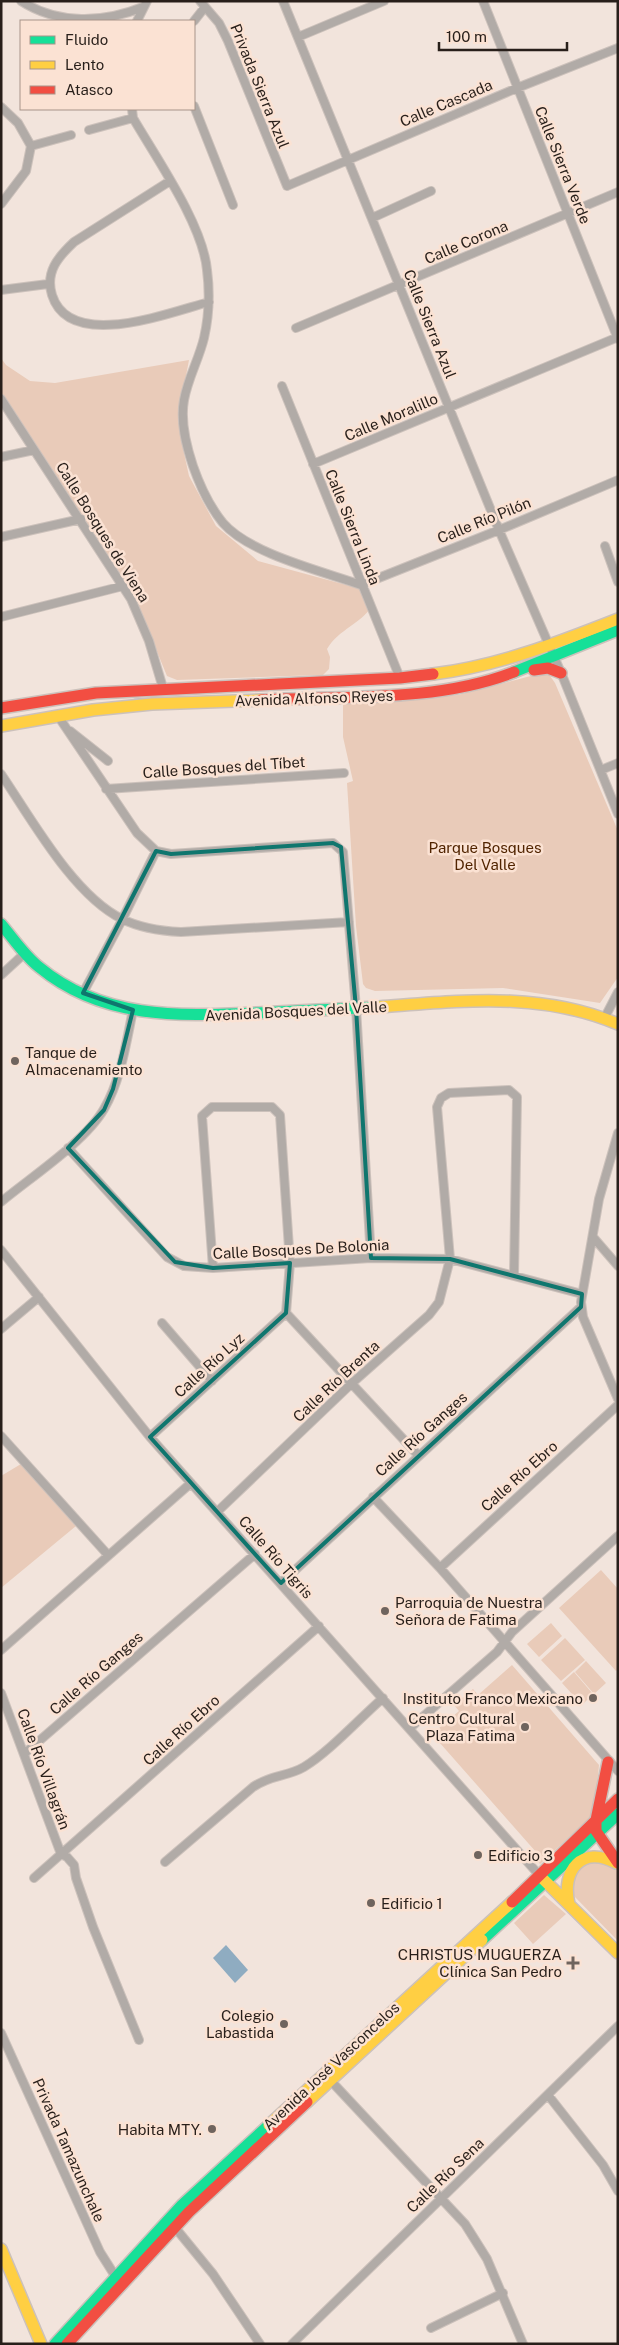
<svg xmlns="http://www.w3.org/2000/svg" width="619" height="2345" font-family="'Public Sans',sans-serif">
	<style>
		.green { fill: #e9cbb9 }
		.water { fill: #8facc1 }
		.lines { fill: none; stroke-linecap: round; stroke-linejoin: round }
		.stream { stroke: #8facc1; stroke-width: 2.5 }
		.street-casing { stroke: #ccc1bb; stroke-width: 10 }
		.fast-casing { stroke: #ccc1bb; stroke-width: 14 }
		.slow-casing { stroke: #ccc1bb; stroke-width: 14 }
		.jam-casing { stroke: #ccc1bb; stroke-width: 14 }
		.street { stroke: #b1aba7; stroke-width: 8 }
		.fast { stroke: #16e098; stroke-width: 11 }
		.slow { stroke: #ffcf43; stroke-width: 11 }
		.jam { stroke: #f24e42; stroke-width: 11 }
		.marked { fill: none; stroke: #0f766e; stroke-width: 4; stroke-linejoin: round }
		.poi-dot { fill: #6f645e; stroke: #fbe2d3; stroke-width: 2 }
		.labels { text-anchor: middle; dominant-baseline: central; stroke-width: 5; stroke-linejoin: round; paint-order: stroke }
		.street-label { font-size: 15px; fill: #281f1a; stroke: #fbe2d3 }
		.park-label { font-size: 15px; fill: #512400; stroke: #fbe2d3 }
		.poi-label { font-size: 15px; fill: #281f1a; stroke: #fbe2d3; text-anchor: end }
	</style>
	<rect width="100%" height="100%" fill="#f2e4dc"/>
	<path class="green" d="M1,358L6,365L30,381L55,383L189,360L180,407L182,444L189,476L216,526L258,561L361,589L371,607C362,623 339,629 327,649L330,657L329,669L323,675H318L177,680L167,676L138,605L105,551L1,394Z
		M542,673H548L555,683L618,831V977L600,1003L503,988L375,991L366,988L363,984L356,926L347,783L353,781L343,737V703L458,695Z
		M21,1464L76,1526L1,1588V1476Z
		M601,1570L618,1589V1669L616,1671L559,1608Z
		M551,1623L562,1636L539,1657L527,1644Z
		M565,1638L585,1660L561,1681L541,1660Z
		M586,1661L606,1683L594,1694L575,1672Z
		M512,1665L599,1765L594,1814L540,1864L533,1856L536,1852L432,1734L459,1711L454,1705L473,1689L478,1695Z
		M574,1672L593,1694L582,1705L562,1683Z
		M591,1859L613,1866L618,1871V1941L573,1895L571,1885L574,1872Z
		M544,1895L566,1914L533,1944L514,1923Z"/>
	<path class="water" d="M226,1945L248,1970L235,1983L213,1958Z"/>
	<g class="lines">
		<path class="stream" d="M134,700L148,699"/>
		<g class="street-casing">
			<path id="street" d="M21,1C58,25 104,23 143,7
				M200,1L219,23L228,41L287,186L517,88L618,48
				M283,1L499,530L562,675L618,814
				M483,1L618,339
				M137,21L147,1
				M194,21L205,7
				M298,37L384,1
				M194,106L233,205
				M1,107L18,123L31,146L26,171L1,204
				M132,109L133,118C157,159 203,225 207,270C210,293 209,316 204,338C199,359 188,378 184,400C180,422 186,445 193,466C200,486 210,507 223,523C250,554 322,571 361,585L499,530L618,480
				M89,130L133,118
				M31,146L71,135
				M170,181L74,242C58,257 45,272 52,295C70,352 170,312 209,302
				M372,218L431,191
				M1,290L48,284
				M296,328L618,192
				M282,386L400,678
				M1,399L131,599L149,641L163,688
				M1,457L34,450
				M313,464L618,337
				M1,537L81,519
				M605,546L618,582
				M1,617L123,586
				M58,716L137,833L156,851L171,854L333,843L343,852L356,1008L371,1258
				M70,731L108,761
				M601,770L618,763
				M1,774C31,818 73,895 122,919C140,928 161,931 181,932L349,922
				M106,789L344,773
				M1,975L25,953
				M83,993L122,920L156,851
				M605,1017L618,992
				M618,1133L599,1199L581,1302L583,1317L618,1399
				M68,1148L167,1257L184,1266L213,1268L371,1258L450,1259L582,1294
				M1,1202C31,1177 85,1142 104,1109C121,1080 126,1043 133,1010
				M593,1237L618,1266
				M1,1250L150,1437L540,1876
				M213,1268L202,1116L212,1107H272L280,1115L290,1263L286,1313
				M286,1313L418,1455
				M162,1323L212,1381
				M1,1329L39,1297
				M1,1436L108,1555
				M150,1437L286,1313
				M373,1497L440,1568L618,1771
				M218,1511L351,1384L429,1315L439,1302L450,1259L437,1107L441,1098L449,1093L509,1090L517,1097L514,1275
				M440,1568L618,1405
				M281,1583L581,1307
				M1,1650L191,1483
				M1,1693L61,1854
				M410,1728L497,1652L512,1632L618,1536
				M24,1754L255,1554
				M61,1854L67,1857L74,1865L76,1878L93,1927L139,2040
				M165,1862L253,1787C272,1774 287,1777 304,1767C329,1752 360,1718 383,1698
				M34,1878L319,1626
				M1,2033L100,2252L117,2279
				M331,2081L465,2224L487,2259L523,2344
				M548,2095L603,2165L618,2191
				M173,2225L213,2274L260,2344
				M431,2328L503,2293
				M292,2344L618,2026"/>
		</g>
		<g class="fast-casing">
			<path id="fast" d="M514,672L618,630
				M1,924C13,938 24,955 39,967C103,1020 180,1016 257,1013C298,1011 339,1009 379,1007
				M482,1940L618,1814
				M55,2344L182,2205L269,2125"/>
		</g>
		<g class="slow-casing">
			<path id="slow" d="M433,674C498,666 557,643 618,619
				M1,726L93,710L152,704L261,700
				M379,1007C461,1001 540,991 618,1024
				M541,1877L618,1953
				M569,1904C561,1870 582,1845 616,1863
				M307,2102L482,1940
				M269,2125L512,1902
				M1,2249L41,2344"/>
		</g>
		<g class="jam-casing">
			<path id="jam" d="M534,670L548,668L561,673
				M261,700C342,696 438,702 514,672
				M1,708L96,693L400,678L433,674
				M608,1762L596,1820V1831L618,1863
				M512,1902L618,1799
				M67,2344L189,2212L307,2102"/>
		</g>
		<use href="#street" class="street"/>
		<use href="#fast" class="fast"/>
		<use href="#slow" class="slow"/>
		<use href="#jam" class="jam"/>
	</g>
	<path class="marked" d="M333,843L341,847L356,1008L371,1258L450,1259L582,1294L581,1307L281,1583L150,1437L286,1313L290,1263L213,1268L175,1262L68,1148L104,1110L113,1089L133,1010L83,993L156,851L171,854Z"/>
	<g class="poi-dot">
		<circle cx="15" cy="1061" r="5"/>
		<circle cx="385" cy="1611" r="5"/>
		<circle cx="593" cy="1698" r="5"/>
		<circle cx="525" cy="1727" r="5"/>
		<circle cx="478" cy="1855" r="5"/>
		<circle cx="371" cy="1903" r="5"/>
		<path d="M570.5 1955.5h5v5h5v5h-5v5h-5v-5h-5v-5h5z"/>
		<circle cx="284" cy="2024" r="5"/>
		<circle cx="212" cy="2129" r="5"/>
	</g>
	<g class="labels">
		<g class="street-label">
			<text transform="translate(260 86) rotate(68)">Privada Sierra Azul</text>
			<text transform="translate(446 103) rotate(-23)">Calle Cascada</text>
			<text transform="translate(563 165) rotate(68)">Calle Sierra Verde</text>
			<text transform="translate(466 242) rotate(-23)">Calle Corona</text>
			<text transform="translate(430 324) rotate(68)">Calle Sierra Azul</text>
			<text transform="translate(391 417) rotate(-23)">Calle Moralillo</text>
			<text transform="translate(484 520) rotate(-22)">Calle Río Pilón</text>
			<text transform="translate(353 527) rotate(68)">Calle Sierra Linda</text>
			<text transform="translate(103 532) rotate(58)">Calle Bosques de Viena</text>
			<text transform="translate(314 698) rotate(-2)">Avenida Alfonso Reyes</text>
			<text transform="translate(224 767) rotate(-4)">Calle Bosques del Tíbet</text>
			<text transform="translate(296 1011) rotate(-3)">Avenida Bosques del Valle</text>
			<text transform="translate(301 1249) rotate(-3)">Calle Bosques De Bolonia</text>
			<text transform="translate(209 1365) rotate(-42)">Calle Río Lyz</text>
			<text transform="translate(336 1381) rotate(-43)">Calle Río Brenta</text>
			<text transform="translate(421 1434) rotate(-42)">Calle Río Ganges</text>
			<text transform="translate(519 1476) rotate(-42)">Calle Río Ebro</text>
			<text transform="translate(276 1557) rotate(49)">Calle Río Tigris</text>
			<text transform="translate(96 1673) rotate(-41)">Calle Río Ganges</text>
			<text transform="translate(181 1730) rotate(-42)">Calle Río Ebro</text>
			<text transform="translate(44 1769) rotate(70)">Calle Río Villagrán</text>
			<text transform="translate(331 2066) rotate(-43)">Avenida José Vasconcelos</text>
			<text transform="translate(69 2150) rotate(66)">Privada Tamazunchale</text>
			<text transform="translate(445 2175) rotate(-44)">Calle Río Sena</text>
		</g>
		<g class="park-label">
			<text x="485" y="847">Parque Bosques<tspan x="485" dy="17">Del Valle</tspan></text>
		</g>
		<g class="poi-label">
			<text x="25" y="1052" text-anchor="start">Tanque de<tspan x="25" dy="17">Almacenamiento</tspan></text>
			<text x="395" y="1602" text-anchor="start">Parroquia de Nuestra<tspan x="395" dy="17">Señora de Fatima</tspan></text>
			<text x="583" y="1698">Instituto Franco Mexicano</text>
			<text x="515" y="1718">Centro Cultural<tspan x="515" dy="17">Plaza Fatima</tspan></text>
			<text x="488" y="1855" text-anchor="start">Edificio 3</text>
			<text x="381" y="1903" text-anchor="start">Edificio 1</text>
			<text x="562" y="1954">CHRISTUS MUGUERZA<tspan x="562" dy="17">Clínica San Pedro</tspan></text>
			<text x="274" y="2015">Colegio<tspan x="274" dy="17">Labastida</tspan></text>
			<text x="202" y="2129">Habita MTY.</text>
		</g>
	</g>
	<rect width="619" height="2345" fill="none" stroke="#281f1a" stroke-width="5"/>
	<rect x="20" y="20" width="175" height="90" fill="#fbe2d3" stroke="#a79489"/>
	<rect x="30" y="36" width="25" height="8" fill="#16e098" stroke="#a79489"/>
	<text x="65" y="45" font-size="15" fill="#281f1a">Fluido</text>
	<rect x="30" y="61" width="25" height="8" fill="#ffcf43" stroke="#a79489"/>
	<text x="65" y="70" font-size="15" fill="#281f1a">Lento</text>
	<rect x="30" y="86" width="25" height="8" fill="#f24e42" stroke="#a79489"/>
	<text x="65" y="95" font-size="15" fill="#281f1a">Atasco</text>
	<path d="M439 42v8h128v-8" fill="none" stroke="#281f1a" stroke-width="2.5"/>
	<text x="446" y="42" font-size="15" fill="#281f1a" stroke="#fbe2d3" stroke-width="4" paint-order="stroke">100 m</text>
</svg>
